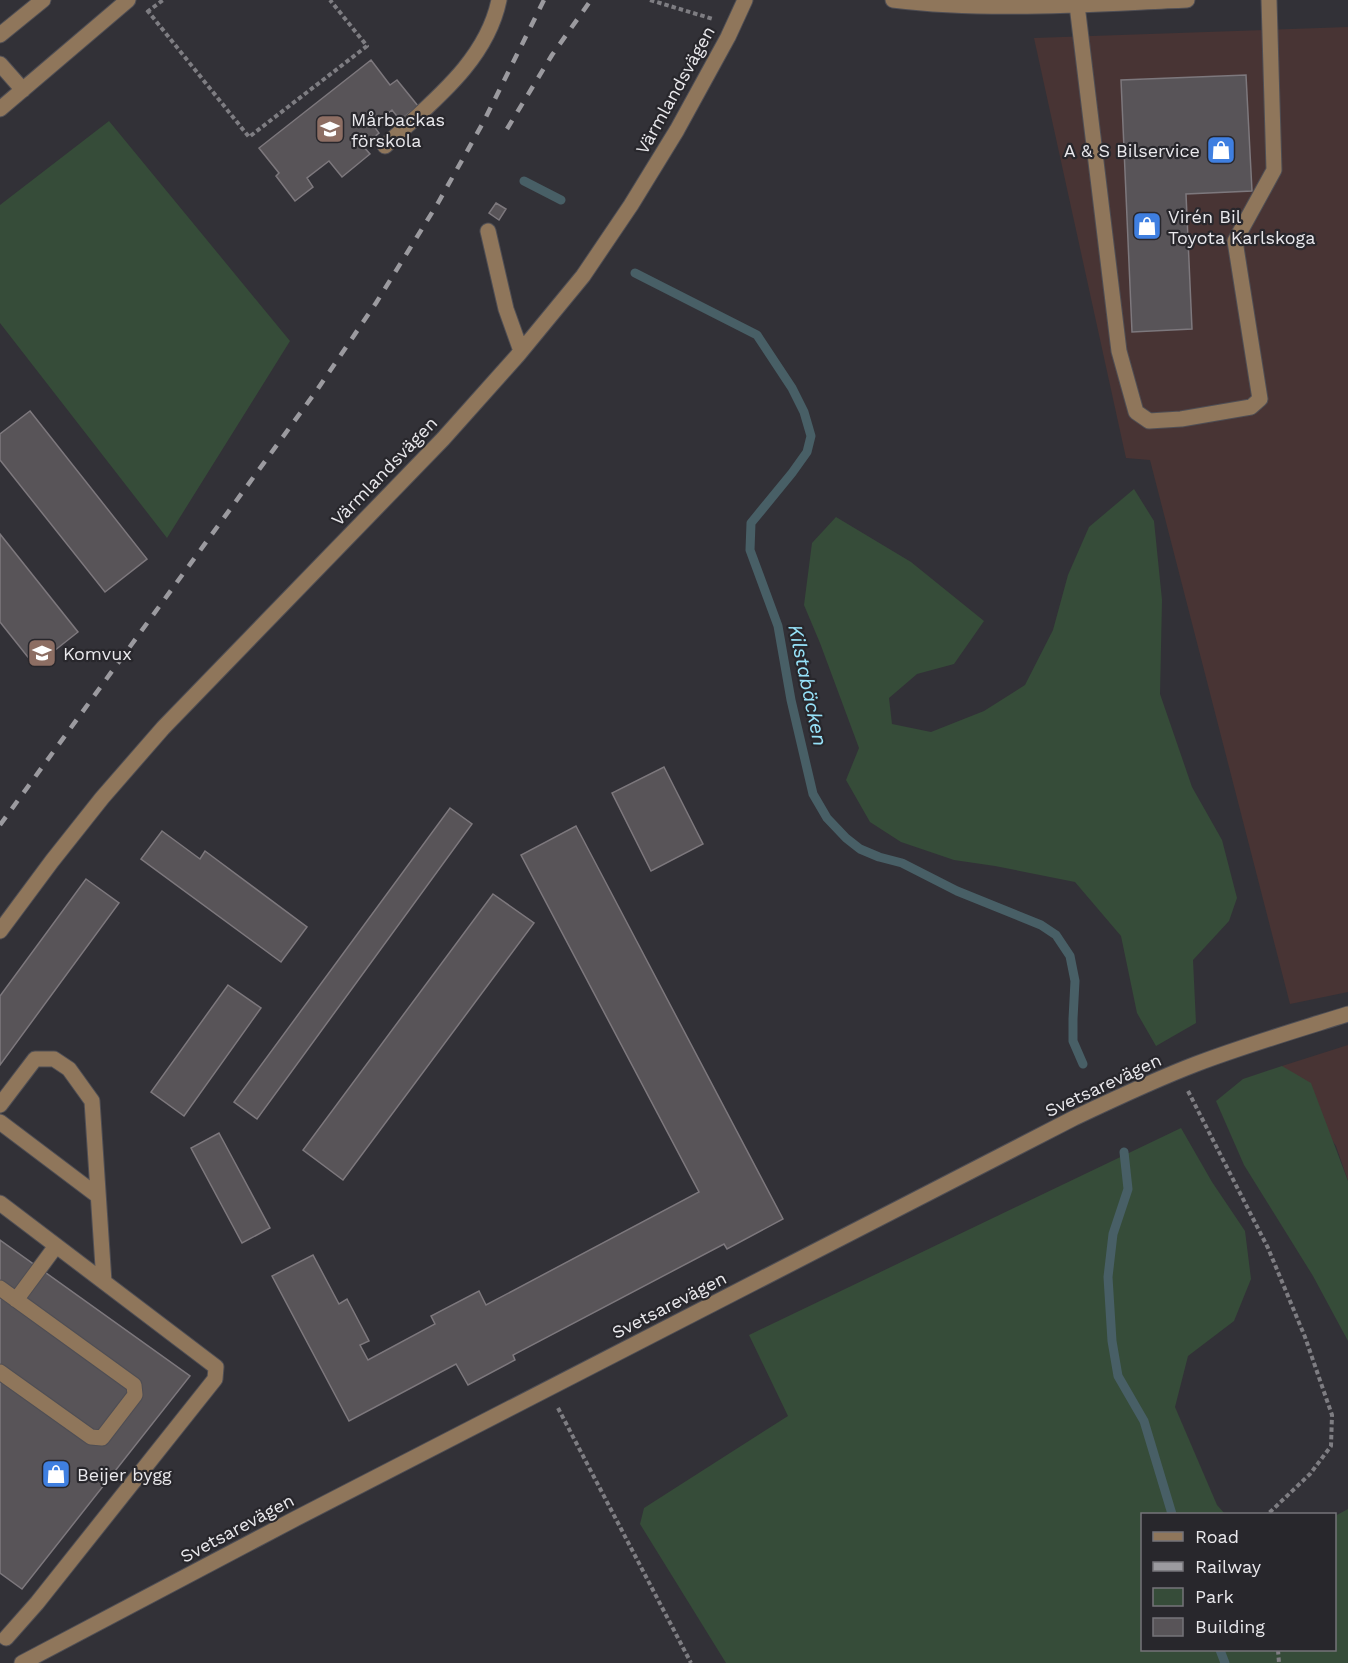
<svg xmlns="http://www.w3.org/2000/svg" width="1348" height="1663" font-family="'Work Sans',sans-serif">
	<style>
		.industrial { fill: #483434 }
		.green { fill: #364c39 }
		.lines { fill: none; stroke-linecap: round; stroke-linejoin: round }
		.stream { stroke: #485f66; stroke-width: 9 }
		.building { fill: #585458; stroke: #7d787d; stroke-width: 1.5 }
		.minor-casing { stroke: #4f4e54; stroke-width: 17 }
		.path { stroke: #7e7d82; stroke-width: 4; stroke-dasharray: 4.5 3; stroke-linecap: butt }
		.minor { stroke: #8f765b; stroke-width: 15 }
		.rail { stroke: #9b9a9f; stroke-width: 4.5; stroke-dasharray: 10 10; stroke-linecap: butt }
		.labels { text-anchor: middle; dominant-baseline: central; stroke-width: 4.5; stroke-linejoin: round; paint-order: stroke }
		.street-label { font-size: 18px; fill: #e9e8ec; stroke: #28272c }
		.poi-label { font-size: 18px; fill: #e9e8ec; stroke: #28272c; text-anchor: start }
		.water-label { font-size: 20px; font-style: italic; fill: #97e2f9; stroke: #28272c }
	</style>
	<rect width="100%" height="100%" fill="#323137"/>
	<path class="industrial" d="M1348,27V992L1290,1004L1150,460L1126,458L1034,38Z
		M1348,1045V1181L1336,1146L1282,1066Z"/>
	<path class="green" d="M109,121L290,341L167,538L0,323V205Z
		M1134,489L1154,521L1162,600L1160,694L1192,787L1222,840L1237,898L1229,921L1193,960L1196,1023L1156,1046L1137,1013L1121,936L1075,882L995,866L954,860L901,842L870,822L846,780L859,748L820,643L804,605L812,543L836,517L911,562L984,621L954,664L917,674L889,698L892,724L931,732L984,711L1025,685L1053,630L1068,575L1089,527Z
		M1282,1066L1311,1083L1348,1181V1341L1313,1276L1244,1165L1216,1101L1243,1079Z
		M1181,1128L1212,1182L1245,1231L1251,1279L1234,1321L1188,1356L1175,1407L1217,1505L1225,1514H1142V1650H1334L1335,1516L1348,1509V1663H726L640,1524L644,1508L788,1416L749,1335Z"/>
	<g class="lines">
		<path class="stream" d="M524,181L561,200
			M635,273L757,335L792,388L804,412L811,436L807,452L792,473L751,523L750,550L778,626L791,700L813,794L827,818L846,838L860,849L879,857L902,863L957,891L1041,925L1056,935L1070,956L1075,981L1073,1019V1041L1083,1064
			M1124,1152L1128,1189L1113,1234L1108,1277L1112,1341L1118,1376L1144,1421L1172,1514
			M1220,1650L1225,1663"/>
	</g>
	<path class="building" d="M371,60L390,85L397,80L418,106L400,120L392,110L373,125L379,133L363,146L370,154L342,177L329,161L307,178L313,187L295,201L276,176L279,173L259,148Z
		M1246,75L1252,191L1186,194L1192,329L1132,332L1121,80Z
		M496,203L506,209L499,220L489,213Z
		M30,411L147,559L105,592L0,460V434Z
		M0,534L78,632L35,666L0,622Z
		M664,767L703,844L651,871L612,793Z
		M450,808L472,824L257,1119L234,1102Z
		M576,826L783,1219L727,1249L724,1244L513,1355L515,1360L468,1385L456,1364L349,1421L272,1276L313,1255L339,1304L347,1299L369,1341L360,1345L368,1360L435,1324L431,1316L479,1291L486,1305L699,1192L521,855Z
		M162,831L200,859L205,851L307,927L281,962L141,859Z
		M86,879L119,903L0,1065V996Z
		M493,894L534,923L343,1180L303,1150Z
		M228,985L261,1008L184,1116L151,1092Z
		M219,1133L270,1228L242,1243L191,1148Z
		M0,1240L190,1376L22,1589L0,1573Z"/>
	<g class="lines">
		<g class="minor-casing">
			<path id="minor" d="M893,0C990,12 1090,4 1187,0
				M1077,5L1119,351L1136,412L1149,421L1181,419L1251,407L1260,399L1235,241L1274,170L1269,0
				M0,35L43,0
				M0,64L23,90
				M0,109L128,0
				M385,146C429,104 486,63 499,0
				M488,231L506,309L521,351
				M0,931L52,861L102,798L163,728L443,439L518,355L583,276L631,205L677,130L728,37L745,0
				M0,1105L35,1059H54L69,1069L92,1101L104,1282
				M0,1122L98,1196
				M0,1203L216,1367L215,1379L37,1603L6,1638
				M0,1288L134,1385L135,1395L102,1438L91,1437L0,1372
				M16,1300L56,1246
				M22,1663L291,1521L1074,1118C1114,1099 1154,1080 1196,1064C1246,1045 1297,1030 1348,1014"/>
		</g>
		<path class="path" d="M650,0L713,19
			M147,10L249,137L367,46L330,0
			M147,12L163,0
			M1188,1091L1268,1248L1305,1337L1332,1415L1331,1446L1310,1474L1268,1514
			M558,1408L691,1663
			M1278,1650L1279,1663"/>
		<use href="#minor" class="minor"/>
		<path class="rail" d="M507,129L552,55L591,0
			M0,825L317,390L376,303L438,203L484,121L544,0"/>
	</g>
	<defs>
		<g id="school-square" transform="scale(1.5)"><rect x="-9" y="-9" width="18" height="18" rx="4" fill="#8d6e63" stroke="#28272c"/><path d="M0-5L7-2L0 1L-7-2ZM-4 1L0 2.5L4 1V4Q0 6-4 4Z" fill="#fff"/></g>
		<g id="shop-square" transform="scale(1.5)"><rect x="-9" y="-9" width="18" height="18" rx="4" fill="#3f7fe0" stroke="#28272c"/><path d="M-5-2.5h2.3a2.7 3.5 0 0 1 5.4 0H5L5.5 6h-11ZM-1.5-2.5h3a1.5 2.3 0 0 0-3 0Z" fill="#fff"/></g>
	</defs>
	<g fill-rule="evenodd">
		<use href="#school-square" x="330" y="129"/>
		<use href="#shop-square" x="1221" y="150"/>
		<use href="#shop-square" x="1147" y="226"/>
		<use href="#school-square" x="42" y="653"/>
		<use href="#shop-square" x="56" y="1474"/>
	</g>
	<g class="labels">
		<g class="street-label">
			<text transform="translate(675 90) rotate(-61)">Värmlandsvägen</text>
			<text transform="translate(384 471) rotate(-46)">Värmlandsvägen</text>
			<text transform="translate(1103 1085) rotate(-25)">Svetsarevägen</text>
			<text transform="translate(669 1305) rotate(-27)">Svetsarevägen</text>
			<text transform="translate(237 1528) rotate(-28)">Svetsarevägen</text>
		</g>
		<g class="poi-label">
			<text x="351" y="119">Mårbackas<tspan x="351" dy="21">förskola</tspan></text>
			<text x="1200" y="150" text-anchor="end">A &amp; S Bilservice</text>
			<text x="1168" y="216">Virén Bil<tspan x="1168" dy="21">Toyota Karlskoga</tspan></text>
			<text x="63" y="653">Komvux</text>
			<text x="77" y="1474">Beijer bygg</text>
		</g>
		<g class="water-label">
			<text transform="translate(808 685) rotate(78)">Kilstabäcken</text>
		</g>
	</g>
	<rect x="1141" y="1513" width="195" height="138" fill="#28272c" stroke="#757479" stroke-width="1.5"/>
	<rect x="1153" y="1532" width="30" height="9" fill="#8f765b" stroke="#757479" stroke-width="1.5"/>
	<text x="1195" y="1543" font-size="18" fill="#e9e8ec">Road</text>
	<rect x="1153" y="1562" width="30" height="9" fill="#9b9a9f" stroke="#757479" stroke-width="1.5"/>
	<text x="1195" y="1573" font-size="18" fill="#e9e8ec">Railway</text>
	<rect x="1153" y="1588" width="30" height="18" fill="#364c39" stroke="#757479" stroke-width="1.5"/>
	<text x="1195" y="1603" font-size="18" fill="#e9e8ec">Park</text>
	<rect x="1153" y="1618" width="30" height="18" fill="#585458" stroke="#757479" stroke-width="1.5"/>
	<text x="1195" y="1633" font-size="18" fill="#e9e8ec">Building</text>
</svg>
